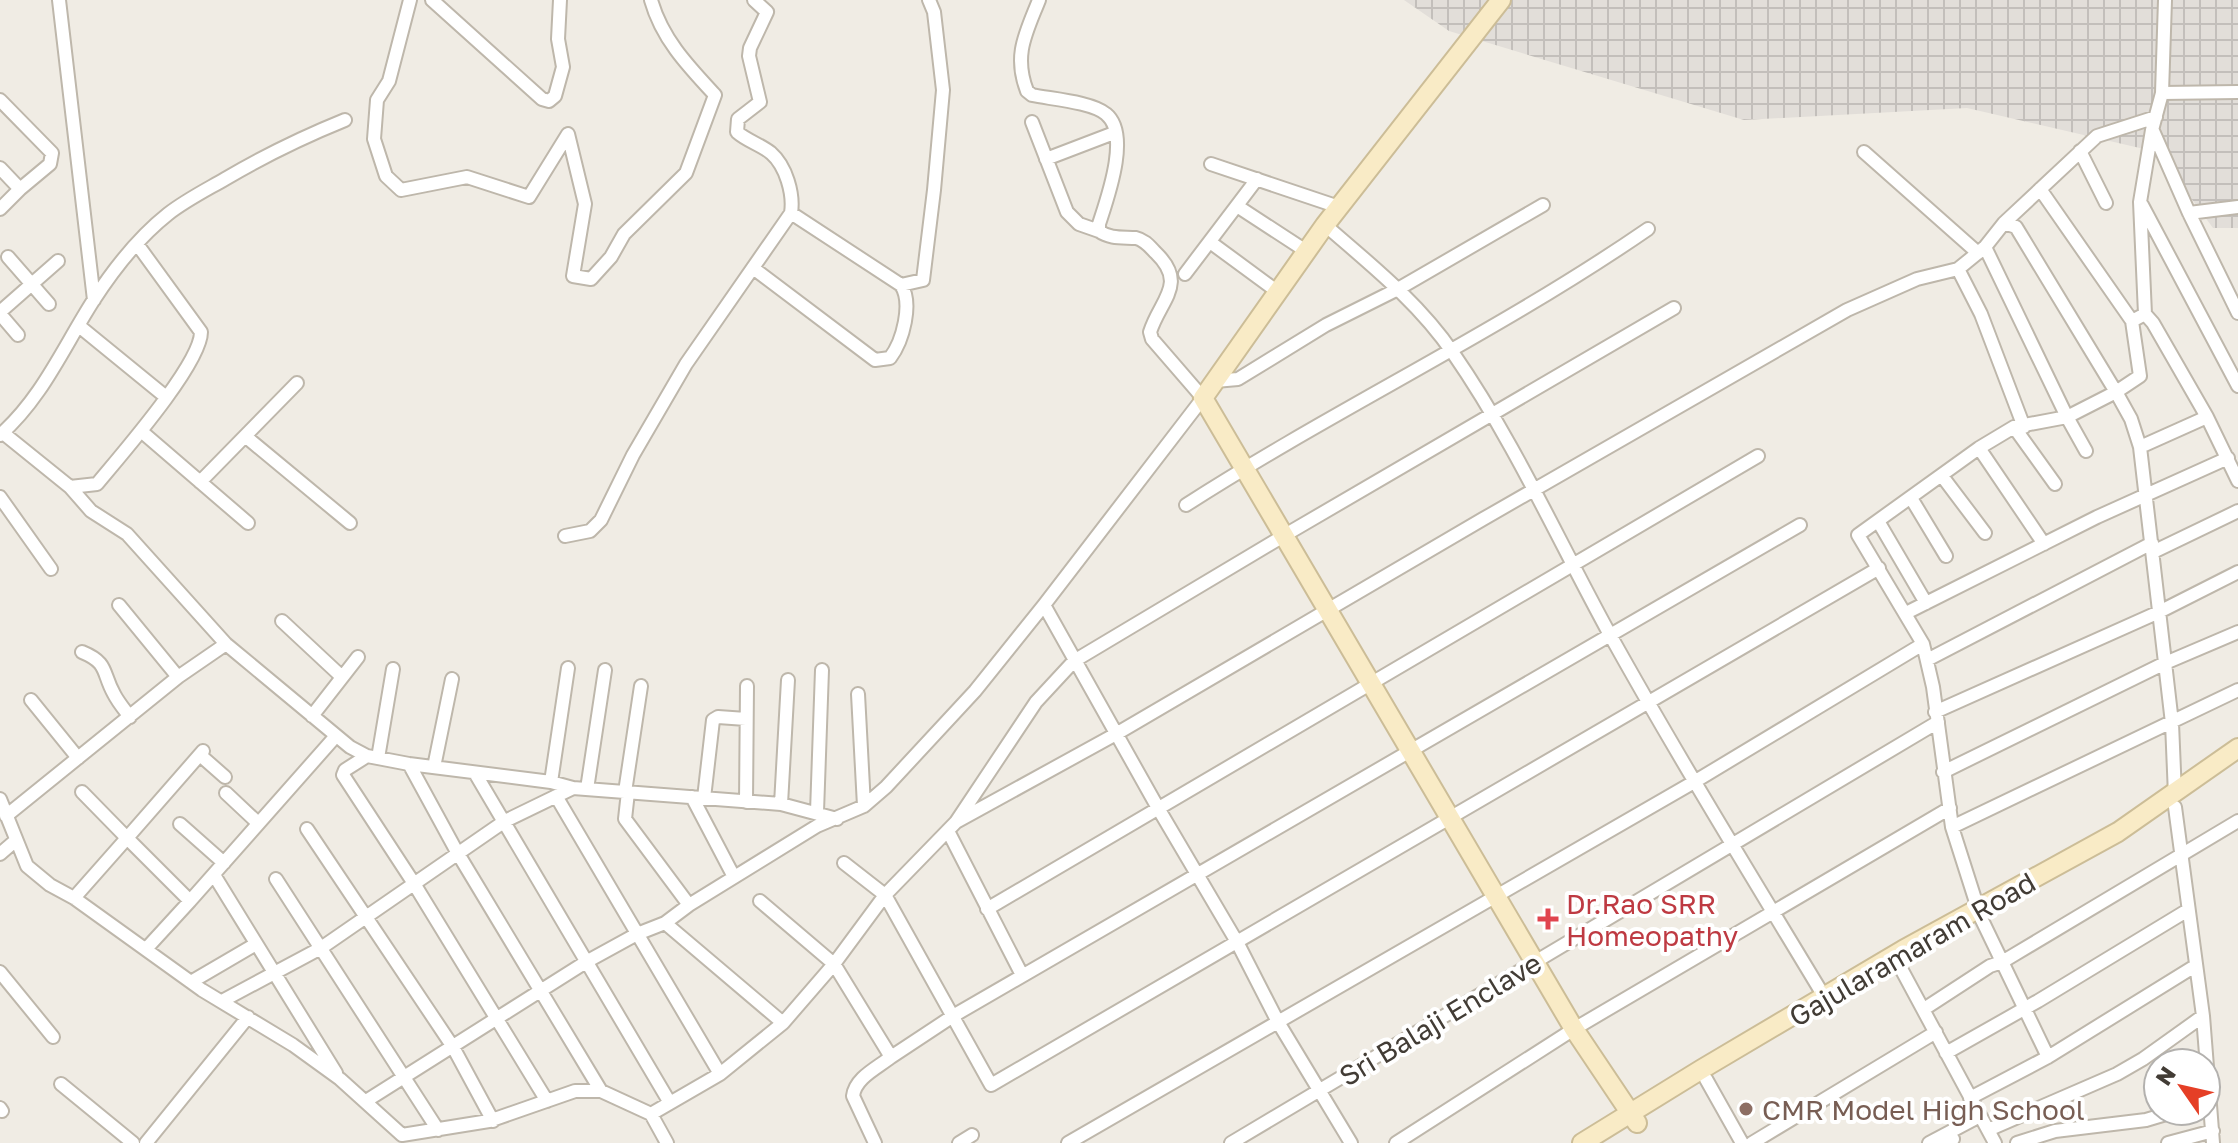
<svg xmlns="http://www.w3.org/2000/svg" width="2238" height="1143" font-family="'Golos Text',sans-serif">
	<style>
		.industrial { fill: url(#industrial-grid) }
		.lines { fill: none; stroke-linecap: round; stroke-linejoin: round }
		.street-casing { stroke: #beb7ab; stroke-width: 16 }
		.secondary-casing { stroke: #ccbd97; stroke-width: 22 }
		.street { stroke: #fff; stroke-width: 12 }
		.secondary { stroke: #f9ebc6; stroke-width: 18 }
		.health-dot { fill: #e0444e; stroke: #fff; stroke-width: 3 }
		.education-dot { fill: #8d6e63; stroke: #fff; stroke-width: 3 }
		.labels { text-anchor: middle; dominant-baseline: central; stroke-width: 8; stroke-linejoin: round; paint-order: stroke }
		.health-label { font-size: 28px; fill: #be3a42; stroke: #fff; text-anchor: start }
		.street-label { font-size: 28px; fill: #423c35; stroke: #fff }
		.education-label { font-size: 28px; fill: #785e54; stroke: #fff; text-anchor: start }
	</style>
	<defs>
		<pattern id="industrial-grid" width="8" height="8" patternUnits="userSpaceOnUse" patternTransform="scale(2)"><rect width="8" height="8" fill="#e2ded9"/><path d="M0 4h8M4 0v8" fill="none" stroke="#c3bfbb"/></pattern>
	</defs>
	<rect width="100%" height="100%" fill="#f0ece4"/>
	<path class="industrial" d="M1404,0H2238V228H2213L2157,152L1967,108L1744,120L1449,31Z"/>
	<g class="lines">
		<g class="street-casing">
			<path id="street" d="M59,0L94,300
				M410,0L389,81L377,100L374,139L386,176L401,190L467,177L529,197L568,134L585,204L573,276L591,279L611,257L624,234L686,173L715,95C688,66 662,39 651,0
				M432,0L542,99L549,101L555,96L563,67L558,39L560,0
				M2162,93L2238,92
				M0,100L52,153L50,164L20,189
				M1032,122L1067,212L1079,224L1099,231
				M2153,131L2189,213L2238,313
				M2080,151L2106,203
				M1864,152L1978,253
				M1046,159L1114,133
				M1211,164L1339,207
				M0,168L20,189L0,209
				M2040,189L2132,321
				M2142,205L2238,386
				M1237,206L1306,251
				M2189,213L2238,207
				M2004,223L2016,227L2116,392L2131,419L2140,447L2172,723L2175,795
				M1325,225C1370,264 1419,303 1453,353C1514,441 1558,540 1609,633C1678,757 1752,877 1825,998
				M1210,242L1278,292
				M1985,247L2067,417L2086,451
				M8,257L49,304
				M753,268L875,360L890,358C903,341 913,303 901,285L791,213
				M1958,269L1981,314L2024,427
				M1185,274L1257,179
				M901,285L923,280L934,190L943,90L934,12L929,0
				M0,312L58,261
				M0,314L18,335
				M2145,314L2153,323L2207,417L2238,481
				M79,326L166,397
				M1215,381L1238,379L1326,325L1398,289L1543,205
				M2014,427L2055,484
				M141,431L248,523
				M3,433L70,487L97,484C120,456 201,364 201,332L137,244
				M0,435C42,398 63,348 93,301C113,270 139,237 168,214C186,200 206,190 225,179C264,156 303,137 345,120
				M245,436L350,523
				M2140,447L2207,417
				M1979,448L2044,544
				M1942,476L1985,533
				M200,482L297,383
				M70,487L91,511L127,534L226,644L350,747L367,756L409,764L551,782L573,788
				M0,497L51,569
				M1911,498L1946,556
				M1186,505C1337,408 1500,331 1648,229
				M1878,521L1926,603
				M565,536L590,531L601,520L633,455L686,364L791,213C794,194 786,166 771,153C760,144 747,141 737,132L738,119L760,102L749,56L750,48L767,12L754,0
				M2153,552L2238,511
				M119,605L178,677
				M1044,605L1158,808L1237,942L1278,1022L1351,1143
				M1906,613L2097,517L2228,458
				M282,621L342,677
				M82,652C109,663 102,673 114,694C118,702 124,709 130,717
				M1927,660L2152,543
				M858,694L864,806
				M31,700L78,758
				M1935,712L2159,612L2238,572
				M312,716L358,657
				M200,755L225,777
				M367,756L345,770L343,775L413,882L547,1101
				M378,758L393,669
				M409,764L457,852L601,1091
				M434,767L452,679
				M1943,772L2163,664L2238,632
				M475,773L670,1103
				M551,782L568,668
				M587,789L605,670
				M82,792L127,838L203,751
				M625,792L641,686
				M628,792L625,819L689,905
				M226,793L258,823
				M556,796L720,1074
				M692,797L734,877
				M704,798L713,720L718,717L746,719
				M0,799L27,866L50,885L74,898L202,990L293,1045L340,1079L402,1135L489,1121L575,1091H601L651,1114L667,1143
				M746,802L747,686
				M781,804L788,680
				M2175,807L2203,1016L2213,1143
				M817,812L822,670
				M6,816L178,677L226,644
				M956,822L1116,734L1483,519L1847,310L1917,279L1958,269L1985,247L2004,223L2097,136L2156,117
				M180,824L224,863
				M1952,827L2238,690
				M307,829L453,1047L493,1121
				M948,831L1022,975
				M0,854L15,841
				M844,863L885,895L991,1085L1879,568
				M214,875L336,1073
				M276,879L438,1130
				M74,898L127,838L190,901L335,737
				M760,901L834,964L891,1057L953,1016L1800,525
				M987,909L1758,456
				M665,923L783,1023L834,964L885,895L956,822L1036,702L1074,661L1285,535L1674,308
				M146,949L190,901
				M1898,963L1995,1143
				M0,972L53,1037
				M191,982L256,944
				M222,1001L321,948L505,821L573,788L781,804L837,819
				M1924,1009L1990,966L2002,962L2238,821
				M1946,1053L2038,1001L2188,910
				M2048,1057L1981,918L1952,827L1933,687L1923,644L1858,535L1979,448L2014,427L2067,417L2116,392L2140,376L2132,321L2145,314L2140,202L2152,130L2162,93L2165,0
				M1706,1079L1742,1143
				M61,1084L133,1143
				M1970,1098L2048,1057L2195,966
				M366,1101L586,962L637,934L665,923L689,905L817,826L864,806L886,787L975,691L1044,605L1203,398L1152,339L1150,332C1160,300 1188,284 1156,253C1150,247 1145,240 1136,238C1123,237 1110,239 1099,231V224C1107,199 1131,134 1106,114C1092,102 1051,99 1032,95L1027,91C1013,55 1026,33 1039,0
				M0,1108L2,1111
				M651,1114L720,1074L783,1023
				M1988,1130L2117,1074L2143,1059L2203,1016
				M146,1143L248,1017
				M875,1143L853,1096C855,1078 877,1068 891,1057
				M959,1143L972,1135
				M1068,1143L1694,782L1923,644
				M1231,1143L1938,722
				M1396,1143L1574,1029L1950,808
				M1752,1143L1936,1032
				M1929,1143L1980,1116
				M1947,1143L1953,1139
				M2017,1143L2055,1131L2146,1120L2176,1111
				M2168,1143L2213,1131"/>
		</g>
		<g class="secondary-casing">
			<path id="secondary" d="M1501,0L1325,225L1203,398L1574,1029L1637,1123
				M1582,1143L1702,1069L1903,950L2118,832L2238,748"/>
		</g>
		<use href="#street" class="street"/>
		<use href="#secondary" class="secondary"/>
	</g>
	<path class="health-dot" d="M1544 907h8v8h8v8h-8v8h-8v-8h-8v-8h8z"/>
	<circle class="education-dot" cx="1746" cy="1109" r="8"/>
	<g class="labels">
		<g class="health-label">
			<text x="1566" y="903">Dr.Rao SRR<tspan x="1566" dy="32">Homeopathy</tspan></text>
		</g>
		<g class="street-label">
			<text transform="translate(1912 949) rotate(-30)">Gajularamaram Road</text>
			<text transform="translate(1440 1019) rotate(-31)">Sri Balaji Enclave</text>
		</g>
		<g class="education-label">
			<text x="1762" y="1109">CMR Model High School</text>
		</g>
	</g>
	<g transform="translate(2182 1087) rotate(304)"><circle r="38" fill="#ffffff" stroke="#b3b1ae" stroke-width="2"/>
	<path d="M0-6L14 30L0 20L-14 30Z" fill="#e53f26"/>
	<text y="-12" font-size="22" font-weight="bold" text-anchor="middle" fill="#423c35">N</text>
	</g>
</svg>
